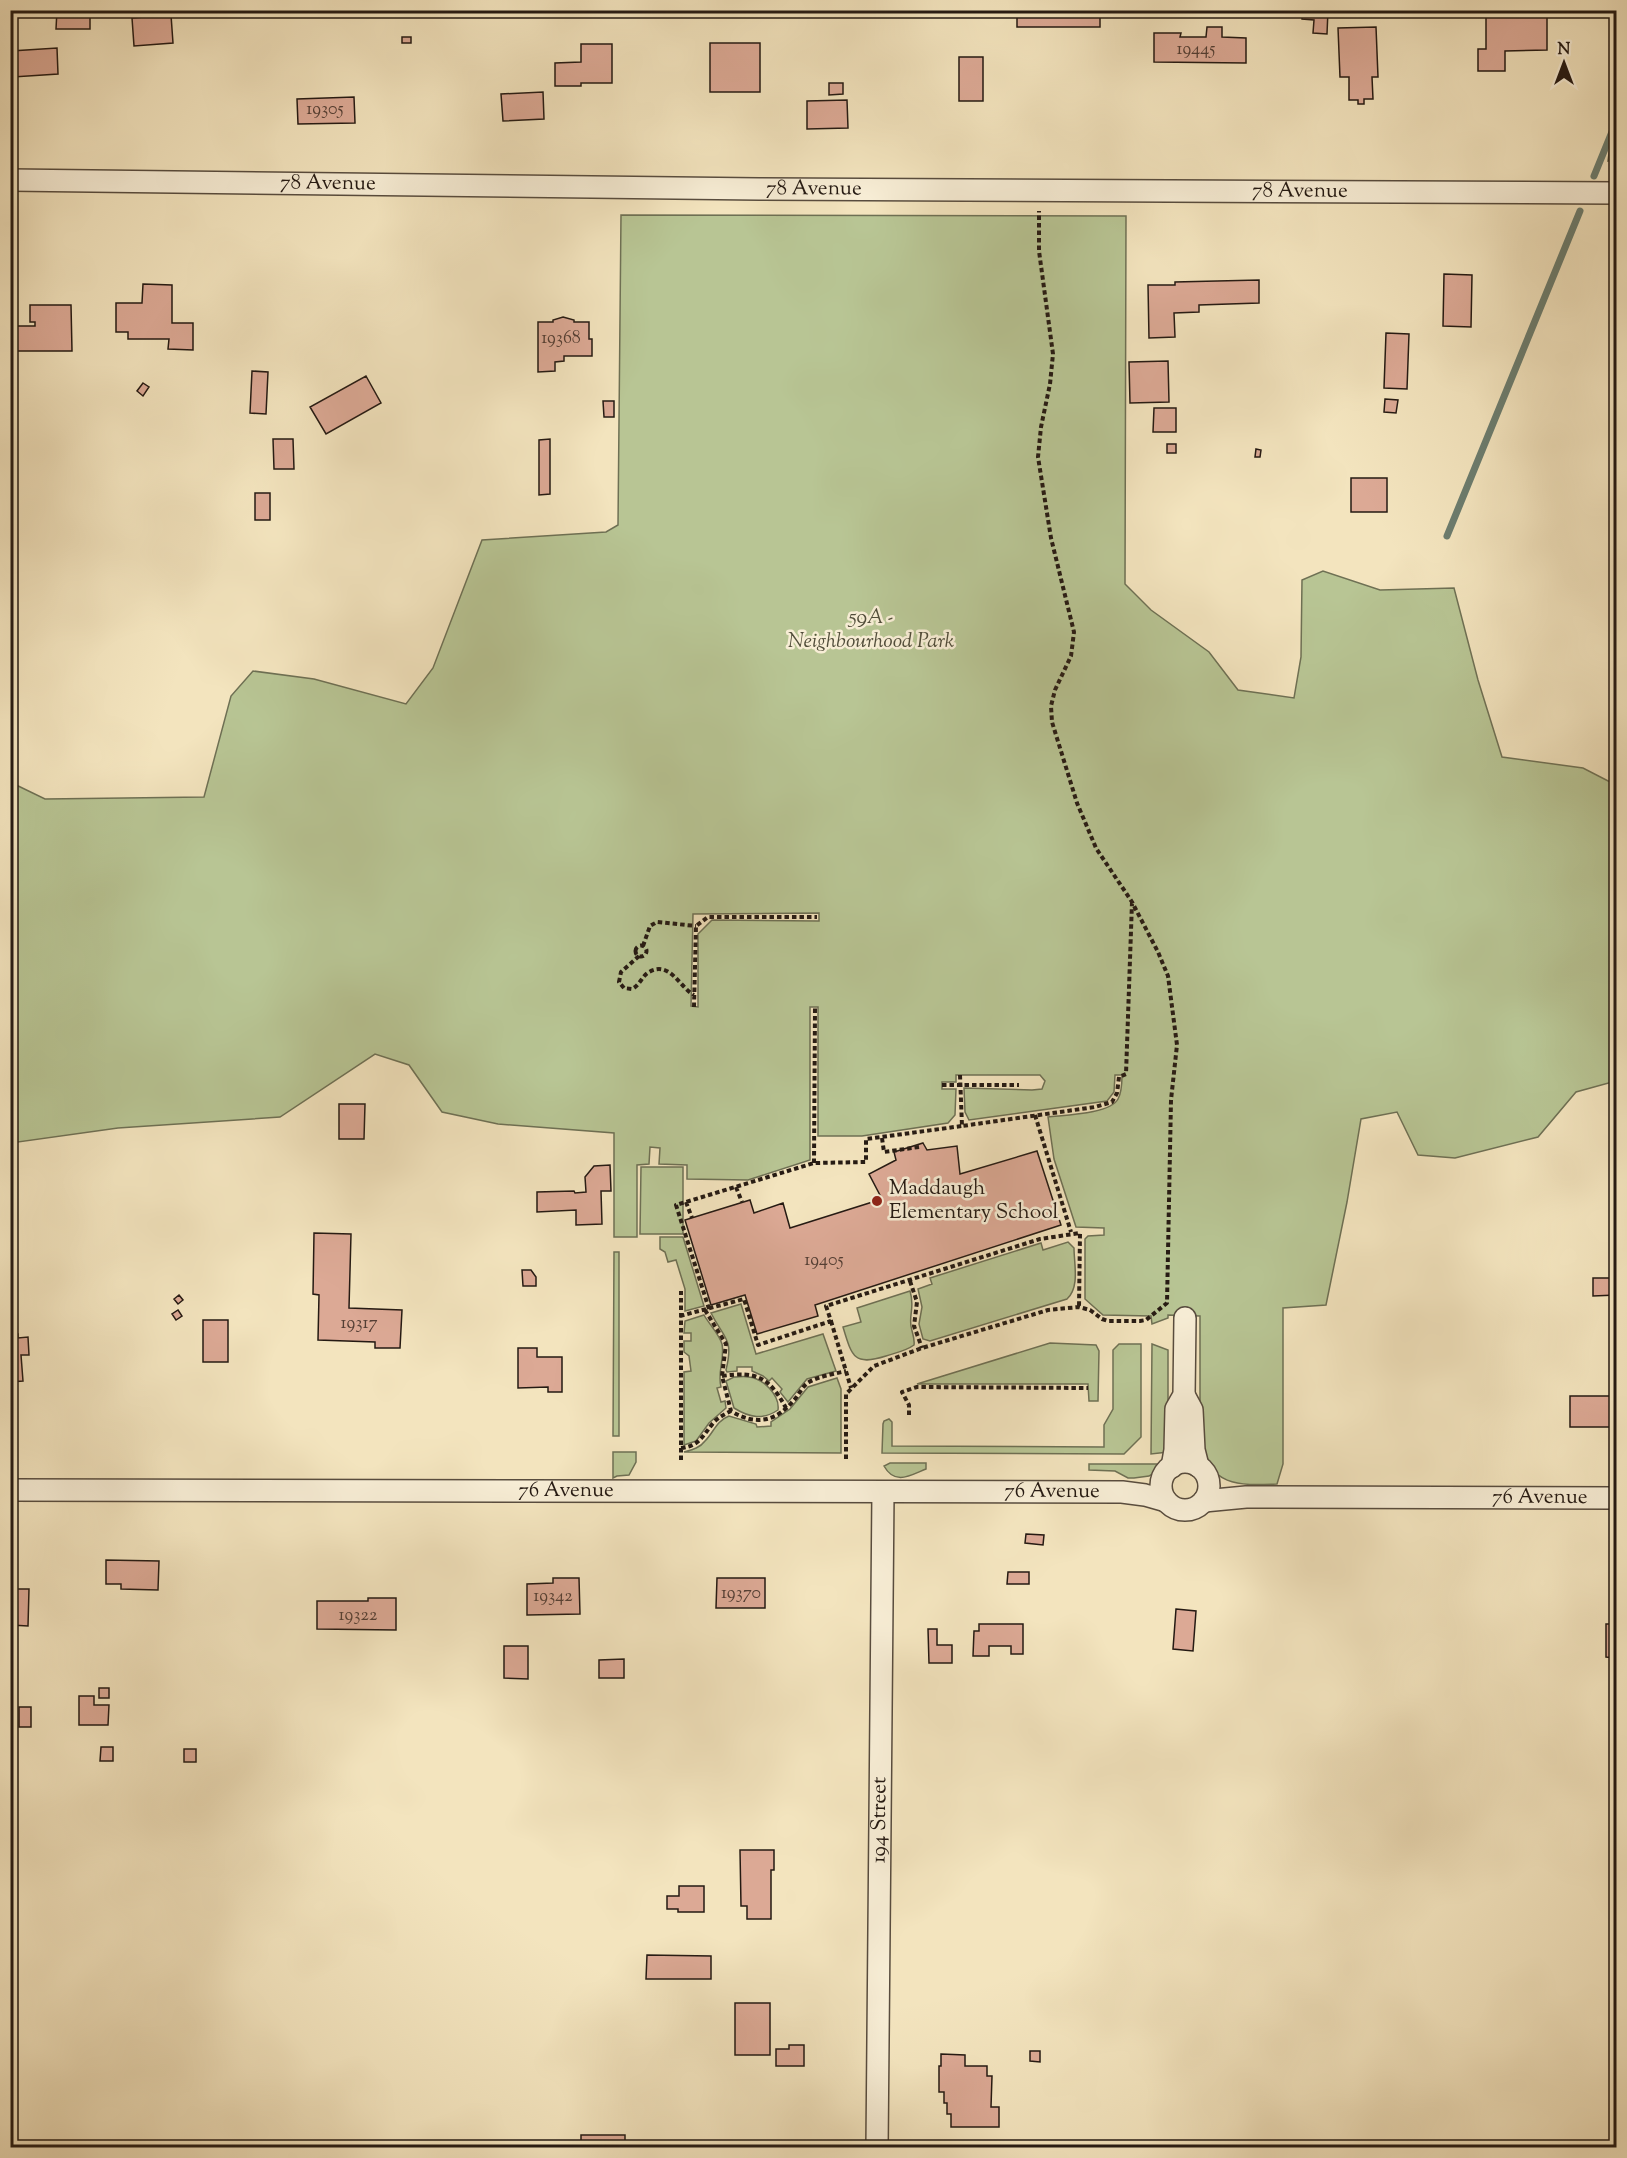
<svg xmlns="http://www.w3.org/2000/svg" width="1627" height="2158" font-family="'Sorts Mill Goudy',serif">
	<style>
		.green { fill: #b8c594; stroke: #6e7054; stroke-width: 1.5; fill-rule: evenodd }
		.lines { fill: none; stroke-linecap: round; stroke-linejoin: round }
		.stream { stroke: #6c7d6f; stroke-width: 7 }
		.building { fill: #dca995; stroke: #251a13; stroke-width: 1.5 }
		.street-casing { stroke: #584c3e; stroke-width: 24 }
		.path { stroke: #251a13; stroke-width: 4; stroke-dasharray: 4.5 3; stroke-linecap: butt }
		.street { stroke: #f7edd5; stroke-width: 21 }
		.poi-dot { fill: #8f2418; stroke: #f7edd5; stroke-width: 2 }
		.labels { text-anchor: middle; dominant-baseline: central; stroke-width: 5; stroke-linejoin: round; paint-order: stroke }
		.number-label { font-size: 18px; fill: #533e34 }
		.street-label { font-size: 21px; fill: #251a13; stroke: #f7edd5 }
		.park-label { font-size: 21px; font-style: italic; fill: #514d3a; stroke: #f7edd5 }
		.poi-label { font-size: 21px; fill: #251a13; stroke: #f7edd5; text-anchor: start }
	</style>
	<rect width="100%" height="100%" fill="#f3e4be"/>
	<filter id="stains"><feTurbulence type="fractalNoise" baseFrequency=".00333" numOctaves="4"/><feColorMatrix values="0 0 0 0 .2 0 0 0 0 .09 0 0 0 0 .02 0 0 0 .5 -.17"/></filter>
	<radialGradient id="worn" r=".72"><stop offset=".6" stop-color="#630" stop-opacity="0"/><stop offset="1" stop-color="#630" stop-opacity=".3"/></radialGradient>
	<path class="green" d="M1616,99V159L1608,161Z
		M621,215L1126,216L1125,584L1151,610L1209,652L1238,690L1294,698L1301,657L1302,580L1323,571L1380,590L1454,588L1478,680L1502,757L1583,768L1616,785V1081L1576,1092L1538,1137L1455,1158L1418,1155L1397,1112L1361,1119L1347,1202L1326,1305L1283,1308V1464L1277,1484C1238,1486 1209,1486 1200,1441V1316L1168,1315V1318L1152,1324L1151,1316L1103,1315L1085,1299V1239L1088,1236L1104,1235V1228L1076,1227L1054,1159L1048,1117C1064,1115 1110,1114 1118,1099C1122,1092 1122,1083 1122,1075H1115L1114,1092L1107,1101L969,1120L965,1112L964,1088L1032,1090L1042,1089L1045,1081L1040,1075H956V1082H942V1089H956L955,1115L948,1123L862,1136H818V1007H810V1160L748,1180L687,1179V1165L659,1164L660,1148L650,1147L649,1164L637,1165V1237H614V1133L498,1124L442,1112L409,1065L375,1054L280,1117L118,1128L11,1143L10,782L45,799L204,797L231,696L253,671L314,679L406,704L433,668L482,540L606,532L618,525ZM819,913V921L712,920L698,934V1007L691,1006L693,914Z
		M641,1167H683V1234H640Z
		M660,1237H683L704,1306L685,1311V1289L676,1260L668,1262L665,1252L660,1249Z
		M1068,1242L1074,1248C1074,1264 1080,1287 1067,1299L930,1341L923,1339L919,1324L922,1307L918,1289L932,1284L930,1278L1041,1243L1043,1250Z
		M614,1252H619V1436H613Z
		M910,1291C915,1307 909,1313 911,1326C912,1333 915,1338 914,1345C906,1351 895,1353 886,1356C854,1366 852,1357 843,1327L861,1322L857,1308Z
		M741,1304L756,1354L823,1334L836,1371L807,1379L788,1402L780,1392L782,1389L772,1378L769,1381L763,1376L752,1371V1367H737V1371L727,1372L726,1370C734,1338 724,1339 711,1313Z
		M704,1315C709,1324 719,1334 722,1344C725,1359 717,1372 721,1387L717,1388L721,1402L725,1401L726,1408L709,1423L696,1441L684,1445V1372L691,1371L689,1356L684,1352V1341H691V1333H684L685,1321Z
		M1050,1343L1096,1345L1099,1351L1098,1401H1089L1088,1384H917Z
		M1119,1344H1141V1437L1124,1454L882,1453L883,1424L884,1421L889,1419L892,1422V1446L1104,1447V1425L1113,1409V1350Z
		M1152,1344L1168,1350V1452L1151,1454Z
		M734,1377C739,1377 744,1376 748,1377C763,1378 780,1395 778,1410C763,1420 750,1418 734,1408L726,1381Z
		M837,1378L841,1389V1453L684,1452C691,1450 700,1448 705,1441C714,1432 716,1421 729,1416L756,1424L757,1427L771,1426V1422L790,1409L808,1387Z
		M613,1452H636V1462L629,1475L617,1476L613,1478Z
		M890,1463H926V1469C911,1475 895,1486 884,1466Z
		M1089,1464H1157L1161,1468L1149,1476L1134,1478H1128L1115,1471L1089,1470Z"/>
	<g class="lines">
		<path class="stream" d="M1594,176L1616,122
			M1447,536L1580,211"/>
	</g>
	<path class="building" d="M57,10H90V29H56Z
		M1017,10H1100V27H1017Z
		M1302,10H1328L1327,34L1313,33L1314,20L1302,19Z
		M1506,10H1522V16H1547V50L1505,51V71H1478V49H1486V13H1506Z
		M171,15L173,43L134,46L132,18Z
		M1207,27H1222V37L1246,38V63L1154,62V33H1181L1180,37H1206Z
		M1376,27L1378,77H1372L1373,99H1364V104H1358V100H1349V77H1340L1338,28Z
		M402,37H411V43H402Z
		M710,43H760V92H710Z
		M581,44H612V83H581V86H555V63L581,62Z
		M57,48L58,74L13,77L11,51Z
		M959,57H983V101H959Z
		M829,83H843V94L829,95Z
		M543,92L544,119L503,121L501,94Z
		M354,97L355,123L298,124L297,99Z
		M847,100L848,128L807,129V101Z
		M1444,274L1472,275L1471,327L1443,326Z
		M1259,280V303L1199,305V312L1174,313L1175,337L1149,338L1148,285H1175V282Z
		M143,284L172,285V323H193V350L168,349L169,339H128V332H116V303H142Z
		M30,305H71L72,351H10V326H35V322H30Z
		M563,317L574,320V322H589V339H592V356H564V361L555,362V371L538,372V322H553V320Z
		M1386,333L1409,334L1407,389L1384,388Z
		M1168,361L1169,402L1130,403L1129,362Z
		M252,371L268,372L266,414L250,413Z
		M366,376L381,403L326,434L310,407Z
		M143,383L149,387L143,396L137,391Z
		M10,384H17L16,411L10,410Z
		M1385,399L1398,400L1396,413L1384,412Z
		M603,401H614V417H604Z
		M1154,408H1176V432H1153Z
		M273,439H293L294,469H274Z
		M550,439V494L539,495V440Z
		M1167,444H1176V453H1167Z
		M1256,449L1261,450L1260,457H1255Z
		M1351,478H1387V512H1351Z
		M255,493H270V520H255Z
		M339,1104H365L364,1139H339Z
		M923,1143L927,1150L957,1146L960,1174L1037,1151L1061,1225L815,1305L818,1316L757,1334L745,1295L711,1305L685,1220L750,1200L754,1213L783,1203L790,1228L882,1199L869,1174L896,1160L894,1152Z
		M610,1165L611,1191H601L602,1224L576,1225V1210L537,1212V1192L574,1191L575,1193L586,1192L585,1177L594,1166Z
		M314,1233L351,1234L349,1308L402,1310L400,1348H375V1342L318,1340L319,1295L313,1294Z
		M522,1270H531L536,1277V1286H523Z
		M1593,1278H1615L1616,1295L1593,1296Z
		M179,1295L183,1300L178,1304L174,1299Z
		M178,1310L182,1316L176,1320L172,1314Z
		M203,1320H228V1362H203Z
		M18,1334V1338L28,1337L29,1355H21L23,1381L10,1382V1335Z
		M518,1348H537V1357H562V1392H548V1387L518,1388Z
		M1570,1396H1616V1427H1570Z
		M1026,1534L1044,1535L1043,1545L1025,1543Z
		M106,1560L159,1561L158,1590L121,1589V1584H106Z
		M1008,1572H1029V1584H1007Z
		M553,1578H579L580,1614L527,1615V1584L553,1583Z
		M717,1578H765V1608H716Z
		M10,1584L11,1589H29L28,1626L11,1625Z
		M1612,1589H1616V1658L1606,1657V1624H1611Z
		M368,1598H396V1630L317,1629V1601H368Z
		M1176,1609L1196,1611L1193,1651L1173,1649Z
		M979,1624H1023V1654H1011V1646H989V1656H973L974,1631H979Z
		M928,1629H937V1645H952V1663H929Z
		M504,1646H528V1679L504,1678Z
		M624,1659V1678H599V1660Z
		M99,1688H109V1698H99Z
		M79,1696H94V1705H109L108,1725H79Z
		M19,1707H31V1727H19Z
		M101,1747H113V1761H100Z
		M184,1749H196V1762H184Z
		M740,1850H774V1870H771V1919H747V1906H741Z
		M679,1886H704V1912H678V1909H667V1896H679Z
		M647,1955L711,1956V1979H646Z
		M735,2003H770V2055H735Z
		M789,2045H804V2066H776V2049H789Z
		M1030,2051H1040V2062L1030,2061Z
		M941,2054L965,2055V2066H987V2076H992L991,2107H999V2127H951V2114H947V2103H944V2092H939V2066H941Z
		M581,2135H625V2148H581Z"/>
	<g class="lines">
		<g class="street-casing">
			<g id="street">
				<path id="s1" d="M10,180L759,189L1616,193"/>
				<path d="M1184,1395L1192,1410L1194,1450L1198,1466"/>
				<circle cx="1185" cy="1486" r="24"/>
				<path d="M1172,1467L1175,1450L1176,1409L1184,1395L1185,1318"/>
				<path id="s2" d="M10,1490L1122,1492L1145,1495L1166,1501"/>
				<path id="s3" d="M1204,1501L1246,1497L1616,1498"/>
				<path id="s4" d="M877,2148L883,1492"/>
			</g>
		</g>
		<path class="path" d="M635.5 951a5.5 5.5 0 1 1 11 0a5.5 5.5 0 1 1-11 0Z
			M643,946L650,926L657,922L696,926
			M639,956L621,972L619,982L624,988L632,989C640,985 642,976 649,972C670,960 680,988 694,995
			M694,1007L696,926L708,917H817
			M960,1075L962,1126L1095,1107L1112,1102L1117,1093L1119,1077L1126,1074L1132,902
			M942,1085H1019
			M1035,1115L1071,1232
			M882,1138L884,1152L919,1147
			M814,1163L815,1007
			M736,1187L742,1202
			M686,1202L692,1218
			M910,1281L917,1302L914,1326L922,1348
			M709,1309L676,1205L814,1163L866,1162V1139L962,1126
			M705,1310L726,1344L722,1376L731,1411C755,1426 776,1422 794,1400C799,1395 802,1386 809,1382C820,1376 834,1374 846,1371
			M680,1316L744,1299L758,1345L831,1321L826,1306L1040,1239L1080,1233L1079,1307
			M831,1321L851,1388
			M722,1376C757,1371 769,1377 786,1408
			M909,1415V1405L902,1392L917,1387L1088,1388
			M681,1448C700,1446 703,1435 714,1422C719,1417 725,1414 731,1411
			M846,1459V1394L874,1366L922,1348L1048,1310L1079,1307L1090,1310L1102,1319L1108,1321H1140L1146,1320L1167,1303L1171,1100L1177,1045L1168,976L1158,952L1132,902L1096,848L1077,803L1052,722L1051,706L1055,690L1071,656L1074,632L1051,538L1038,457L1041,427L1050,384L1053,354L1039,251V211
			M681,1460V1291"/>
		<use href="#street" class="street"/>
	</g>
	<circle class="poi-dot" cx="877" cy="1201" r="6"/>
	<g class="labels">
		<g class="number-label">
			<text x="1196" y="50">19445</text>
			<text x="325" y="110">19305</text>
			<text x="561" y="339">19368</text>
			<text x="824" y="1261">19405</text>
			<text x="359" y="1324">19317</text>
			<text x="741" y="1594">19370</text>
			<text x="553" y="1597">19342</text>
			<text x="358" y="1616">19322</text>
		</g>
		<g class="street-label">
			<text stroke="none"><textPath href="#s1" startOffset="318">78 Avenue</textPath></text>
			<text stroke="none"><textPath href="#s1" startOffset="804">78 Avenue</textPath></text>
			<text stroke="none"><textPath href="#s1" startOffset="1290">78 Avenue</textPath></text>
			<text stroke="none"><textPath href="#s2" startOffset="556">76 Avenue</textPath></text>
			<text stroke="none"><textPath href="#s2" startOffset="1042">76 Avenue</textPath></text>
			<text stroke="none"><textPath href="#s3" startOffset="336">76 Avenue</textPath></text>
			<text stroke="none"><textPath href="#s4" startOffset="328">194 Street</textPath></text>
		</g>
		<g class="park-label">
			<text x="871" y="618">59A -<tspan x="871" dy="24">Neighbourhood Park</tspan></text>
		</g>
		<g class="poi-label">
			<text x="889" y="1189">Maddaugh<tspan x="889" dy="24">Elementary School</tspan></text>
		</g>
	</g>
	<rect width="1627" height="2158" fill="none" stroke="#f3e4be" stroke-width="36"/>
	<rect x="12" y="12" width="1603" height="2134" fill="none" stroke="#251a13" stroke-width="3"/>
	<rect x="18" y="18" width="1591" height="2122" fill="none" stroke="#251a13" stroke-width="1.5"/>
	<g transform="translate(1564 63)" stroke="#f7edd5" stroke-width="4.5" paint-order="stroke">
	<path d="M0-4.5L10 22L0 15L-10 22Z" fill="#251a13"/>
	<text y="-9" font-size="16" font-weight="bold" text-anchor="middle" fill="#251a13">N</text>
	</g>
	<rect width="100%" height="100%" filter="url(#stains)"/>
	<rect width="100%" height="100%" fill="url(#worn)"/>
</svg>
